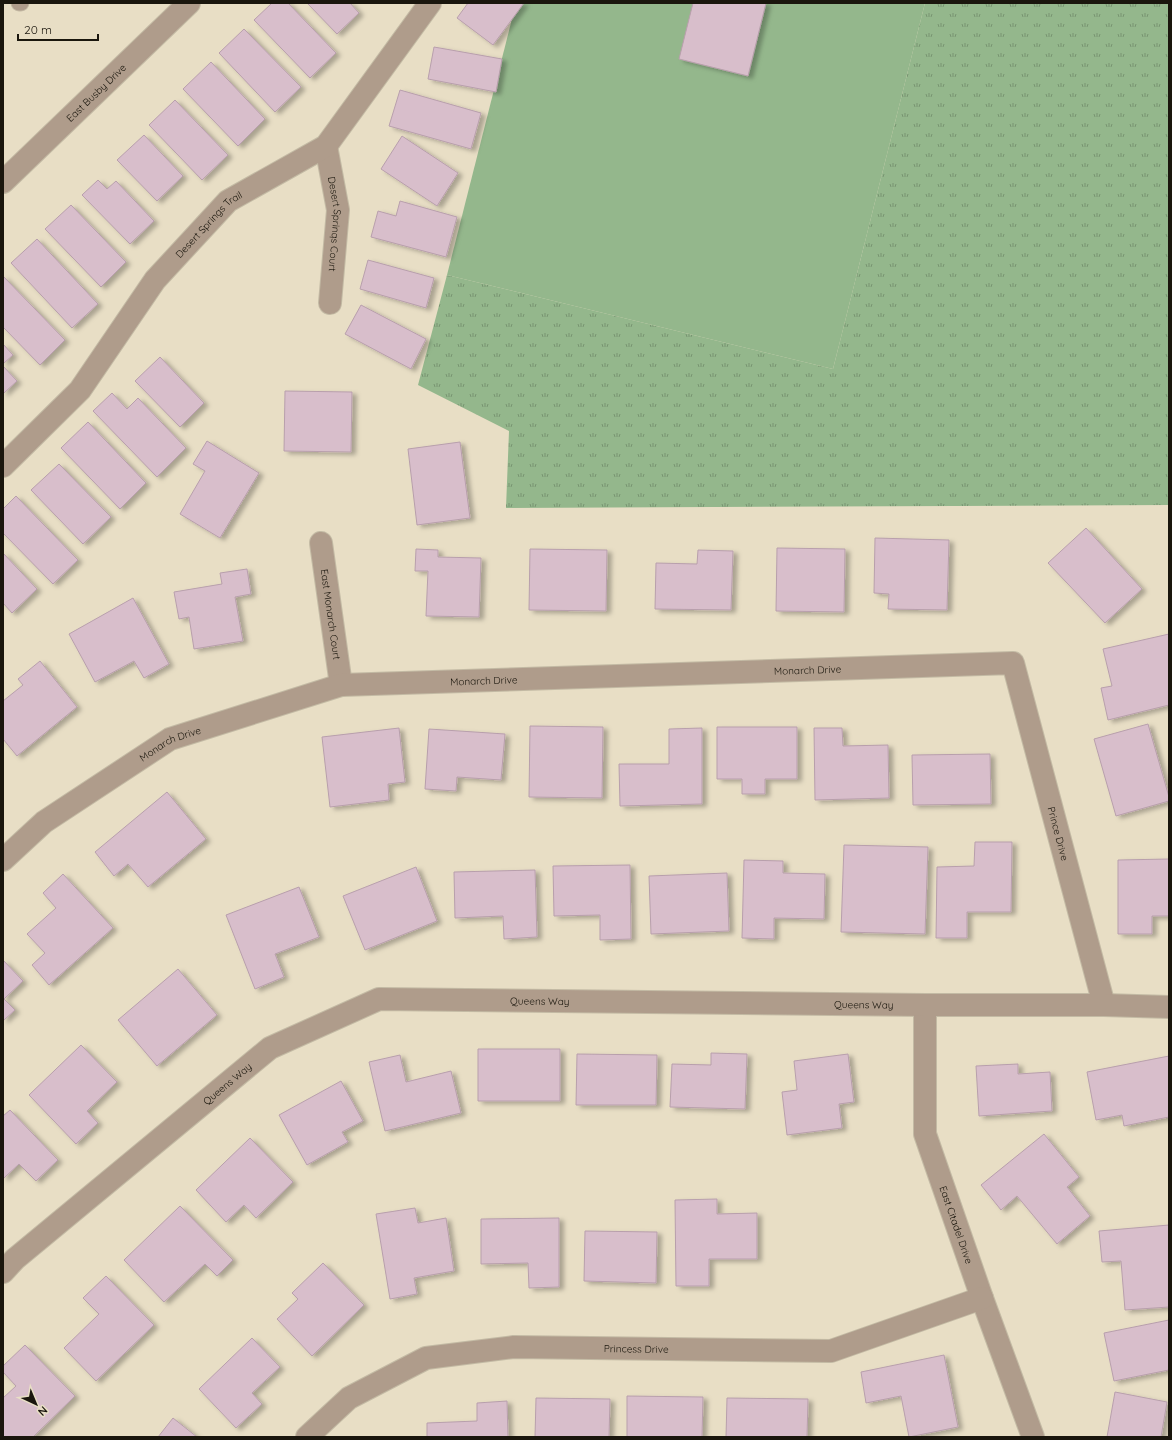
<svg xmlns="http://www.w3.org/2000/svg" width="1172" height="1440" font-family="Quicksand,sans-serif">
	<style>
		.grass { fill: url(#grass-tufts) }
		.pitch { fill: #94b78c }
		.building { fill: #d8becb; stroke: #b89fac; filter: url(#shadow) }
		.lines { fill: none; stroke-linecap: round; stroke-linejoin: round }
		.lane-casing { stroke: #c3baa4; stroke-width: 17 }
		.street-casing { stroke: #c3baa4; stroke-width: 24 }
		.lane { stroke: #af9c8b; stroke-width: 15 }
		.street { stroke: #af9c8b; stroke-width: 22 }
		.labels { text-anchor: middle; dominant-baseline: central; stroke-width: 4; stroke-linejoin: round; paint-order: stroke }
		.street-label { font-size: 10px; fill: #1a160d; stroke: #e8dec5 }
	</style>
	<defs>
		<pattern id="grass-tufts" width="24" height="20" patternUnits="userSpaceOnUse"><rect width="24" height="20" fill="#94b78c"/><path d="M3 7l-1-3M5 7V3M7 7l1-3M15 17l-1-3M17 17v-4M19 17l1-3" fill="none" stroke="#789471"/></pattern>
		<filter id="shadow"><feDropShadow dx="4.5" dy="2.5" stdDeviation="2" flood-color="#0004"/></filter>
	</defs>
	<rect width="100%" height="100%" fill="#e8dec5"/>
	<path class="grass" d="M925,3H1169V505L506,508L509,431L418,385L447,275L833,369Z"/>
	<path class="pitch" d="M516,3H925L833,369L447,275Z"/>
	<path class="building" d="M272,3H288L336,53L310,78L254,20Z
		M307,3H350L359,13L337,34Z
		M468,3H524L493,45L457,18Z
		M693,3H766L748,76L679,59Z
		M244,29L301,87L275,112L219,53Z
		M434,47L502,59L496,92L428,79Z
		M211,62L265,119L238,146L183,89Z
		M400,90L481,113L471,149L389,126Z
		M175,100L228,155L202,180L149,125Z
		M144,135L183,176L157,201L117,160Z
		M402,136L458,173L437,206L381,169Z
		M98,180L107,189L116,181L154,221L130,244L82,195Z
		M400,201L457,217L446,257L371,237L378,211L396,216Z
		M71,205L126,262L101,287L45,229Z
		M37,239L98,304L72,328L11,263Z
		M368,260L434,278L426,308L360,289Z
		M3,276L65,340L40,365L3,327Z
		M361,305L426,339L411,369L345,334Z
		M3,344L13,355L3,364Z
		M160,357L204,403L180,427L135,381Z
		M3,366L17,381L3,394Z
		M285,391L352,392L351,452L284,451Z
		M112,393L127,409L138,398L186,448L157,477L93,411Z
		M88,422L146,483L120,509L61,448Z
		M207,441L259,473L220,538L180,514L205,471L193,464Z
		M460,442L470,518L417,525L408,449Z
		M59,464L111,517L83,544L31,490Z
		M16,496L78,560L53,584L3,533V509Z
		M1086,528L1142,589L1105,623L1048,563Z
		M875,538L949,540L947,610L888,609L889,594L874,593Z
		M777,548L845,549L844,612L776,611Z
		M416,549L438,550V557L481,558L479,617L426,616L428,571H415Z
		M530,549L607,550L606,611L529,610Z
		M698,550L733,551L731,610L655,609L656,563L697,564Z
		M3,553L37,589L12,613L3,603Z
		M247,569L251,594L235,597L243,641L194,649L189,617L179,619L174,592L222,584L220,573Z
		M133,598L169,664L144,678L134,661L95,682L69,634Z
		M1169,634V705L1108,720L1101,688L1112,686L1103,649Z
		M40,661L77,707L17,756L3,739V701L23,685L18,679Z
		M1148,724L1169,797V801L1116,816L1094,739Z
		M530,726L603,727L602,798L529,797Z
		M717,727H797V779H765V794H742V779H717Z
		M399,728L405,782L388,784L389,800L330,807L322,737Z
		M702,728V804L620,806L619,764H669V729Z
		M814,728H842L843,746L888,745L889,798L815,800Z
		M429,729L505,734L501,780L457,777L456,791L425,789Z
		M990,754L991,804L913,805L912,755Z
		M167,792L206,839L148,887L128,864L114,876L95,852Z
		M975,842H1012L1011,912H967V938H936L937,867L974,866Z
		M844,845L928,847L925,934L841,932Z
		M1169,859V916H1152V934H1118V860Z
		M744,860L783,861V873L825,874L824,919L774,918V939L742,938Z
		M630,865L631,939L600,940V915L554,916L553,866Z
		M416,867L437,921L365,950L343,896Z
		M535,870L537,937L504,939L503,916L455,918L454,872Z
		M727,873L729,931L651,934L649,876Z
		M63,874L113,928L49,985L32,965L45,953L27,934L56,908L43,893Z
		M299,887L319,937L275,954L284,977L255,989L226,915Z
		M3,960L23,981L4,999L15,1010L3,1021Z
		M178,969L217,1015L157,1066L118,1020Z
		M81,1045L117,1082L87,1111L98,1123L76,1144L29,1095Z
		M478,1049H560V1101H478Z
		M711,1053L747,1054L745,1109L670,1107L672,1064L711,1065Z
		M577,1054L657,1055L656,1105H576Z
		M848,1054L854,1102L839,1104L842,1128L787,1135L782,1092L797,1090L794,1061Z
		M400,1055L406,1082L451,1071L461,1113L385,1131L369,1062Z
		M1169,1056V1117L1124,1126L1122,1115L1096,1120L1087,1072Z
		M1018,1064V1074L1050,1072L1052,1111L979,1116L976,1066Z
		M341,1081L363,1121L342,1132L348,1142L307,1165L279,1115Z
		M10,1110L58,1160L36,1181L19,1164L3,1179V1116Z
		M1044,1134L1079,1177L1067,1187L1090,1216L1057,1244L1017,1196L1001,1210L981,1185Z
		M250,1138L293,1182L256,1218L244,1205L226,1222L196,1190Z
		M717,1199V1214L757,1213V1259H709V1286H676L675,1200Z
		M180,1206L233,1260L217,1276L205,1264L164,1302L124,1260Z
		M415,1208L418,1223L446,1218L454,1271L414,1278L417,1294L390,1299L376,1214Z
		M559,1218V1287L529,1288L528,1263L481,1264V1219Z
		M1169,1225V1307L1125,1310L1121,1261L1102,1262L1099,1231Z
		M585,1231L657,1232L656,1283L584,1281Z
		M323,1263L364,1305L312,1356L277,1319L298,1299L292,1293Z
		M106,1276L154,1325L96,1381L64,1348L99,1314L83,1298Z
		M1169,1320V1370L1114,1381L1104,1333Z
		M252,1338L280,1367L252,1393L262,1404L236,1428L199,1389Z
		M25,1345L75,1396L33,1437H3V1398L16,1386L3,1372V1366Z
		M944,1355L958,1427L909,1437L901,1396L866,1403L861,1372Z
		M1115,1392L1167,1402L1161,1437H1107Z
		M627,1396L703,1397L702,1437H627Z
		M536,1398L610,1399L609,1437H535Z
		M727,1398L808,1399L807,1437H726Z
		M507,1401L508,1437H427V1423L477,1421V1403Z
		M173,1418L197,1437H158Z"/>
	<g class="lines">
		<g class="lane-casing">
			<path id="lane" d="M19,3H21"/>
		</g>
		<g class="street-casing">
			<g id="street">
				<path id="s1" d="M326,146L338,210L330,303"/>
				<path id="s2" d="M3,182L189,3"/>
				<path id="s3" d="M3,466L80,390L155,280L228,201L326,146L430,3"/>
				<path id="s4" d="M321,543L341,685"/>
				<path id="s5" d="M3,860L44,822L170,739L341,685L1013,663L1104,1005"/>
				<path id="s6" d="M925,1005V1134L982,1298L1033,1437"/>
				<path id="s7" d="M3,1272L15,1259L270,1048L379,999L925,1005H1104L1169,1007"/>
				<path id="s8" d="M307,1437L349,1398L426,1358L514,1347L831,1351L982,1298"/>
			</g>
		</g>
		<use href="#lane" class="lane"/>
		<use href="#street" class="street"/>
	</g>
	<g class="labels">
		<g class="street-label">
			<text stroke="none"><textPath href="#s2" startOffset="129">East Busby Drive</textPath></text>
			<text stroke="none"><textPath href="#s1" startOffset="79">Desert Sprinqs Court</textPath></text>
			<text stroke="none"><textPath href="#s3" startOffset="319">Desert Springs Trail</textPath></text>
			<text stroke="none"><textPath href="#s4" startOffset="72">East Monarch Court</textPath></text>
			<text stroke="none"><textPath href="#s5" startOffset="853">Monarch Drive</textPath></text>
			<text stroke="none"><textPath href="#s5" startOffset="529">Monarch Drive</textPath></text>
			<text stroke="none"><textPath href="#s5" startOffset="205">Monarch Drive</textPath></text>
			<text stroke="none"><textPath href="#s5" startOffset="1235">Prince Drive</textPath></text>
			<text stroke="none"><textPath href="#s7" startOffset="629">Queens Way</textPath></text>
			<text stroke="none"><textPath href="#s7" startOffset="953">Queens Way</textPath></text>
			<text stroke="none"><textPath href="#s7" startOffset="293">Queens Way</textPath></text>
			<text stroke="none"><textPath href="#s6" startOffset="225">East Citadel Drive</textPath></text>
			<text stroke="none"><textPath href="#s8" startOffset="355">Princess Drive</textPath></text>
		</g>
	</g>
	<rect width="1172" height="1440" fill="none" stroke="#1a160d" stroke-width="8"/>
	<g transform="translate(36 1404) rotate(136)" stroke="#e8dec5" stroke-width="3" paint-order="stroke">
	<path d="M0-3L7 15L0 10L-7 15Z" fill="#1a160d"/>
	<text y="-6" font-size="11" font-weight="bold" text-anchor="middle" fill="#1a160d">N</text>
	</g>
	<path d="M18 34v6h80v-6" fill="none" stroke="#1a160d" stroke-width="2"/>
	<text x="24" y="34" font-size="12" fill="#1a160d" stroke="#e8dec5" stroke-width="3" paint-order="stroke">20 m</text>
</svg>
